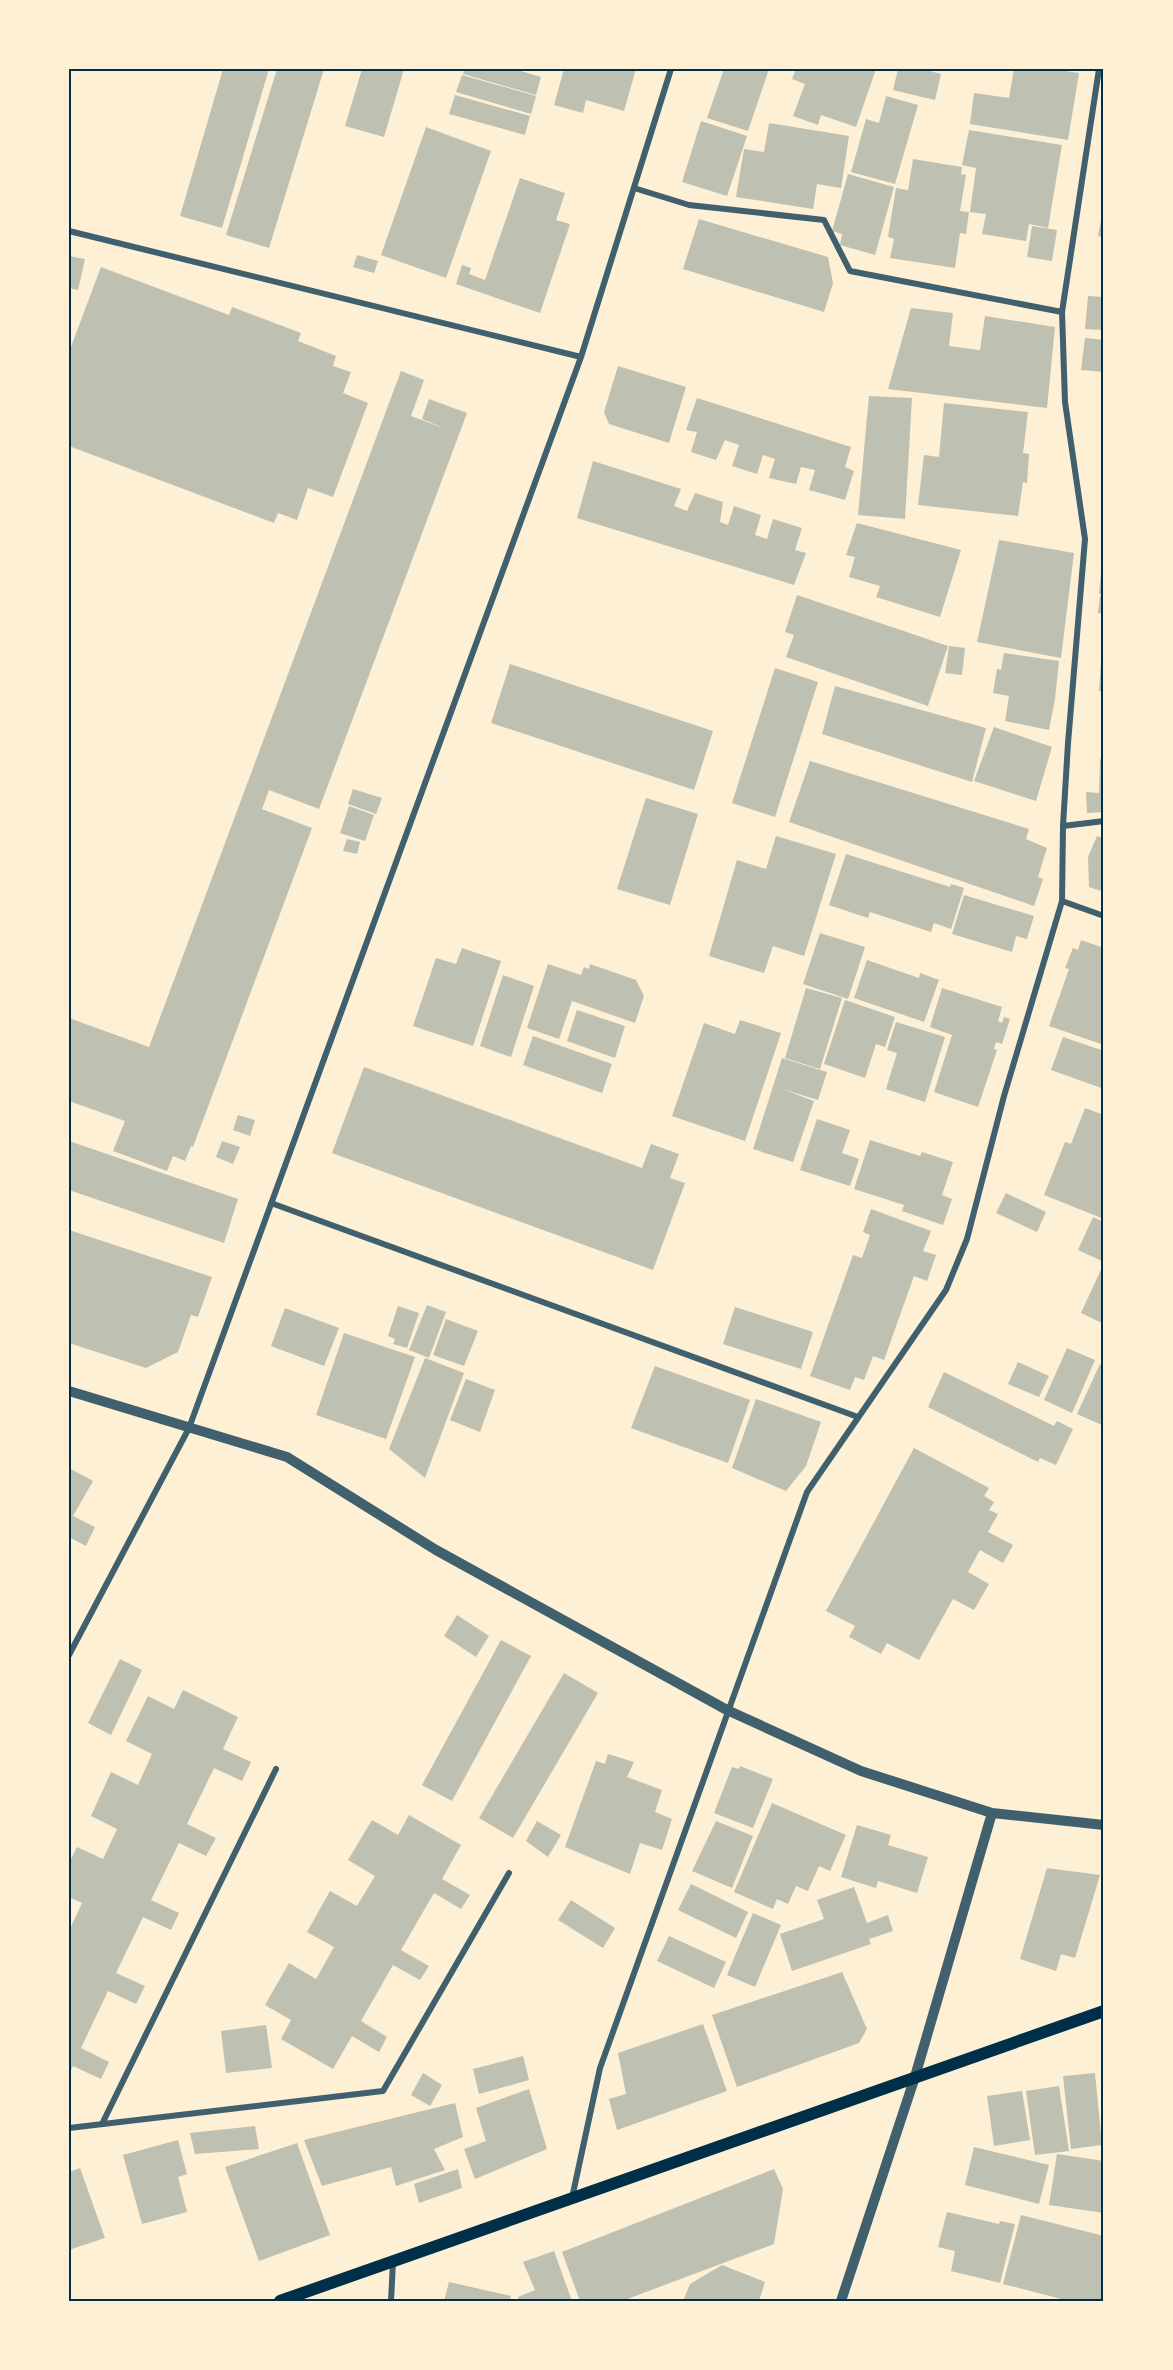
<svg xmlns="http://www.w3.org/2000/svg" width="1173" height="2370" font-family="Rubik,sans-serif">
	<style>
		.building { fill: #bec0b2 }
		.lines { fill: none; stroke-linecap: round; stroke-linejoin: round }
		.minor { stroke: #3f606c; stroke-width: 6 }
		.tertiary { stroke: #3f606c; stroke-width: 10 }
		.secondary { stroke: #003049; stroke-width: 12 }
		.neatline { fill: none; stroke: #003049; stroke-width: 2 }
	</style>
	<rect width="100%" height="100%" fill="#fdf0d5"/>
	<path class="building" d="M223,69H269L222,228L180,216Z
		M277,69H324L269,248L226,235Z
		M362,69H404L384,137L345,126Z
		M465,69H514L541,77L536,95L463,74Z
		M564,69H636L624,111L586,100L583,113L554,105Z
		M724,69H769L748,131L707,118Z
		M796,69H876L856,127L821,115L818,125L793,116L805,84L792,79Z
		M898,69H922L941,74L935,100L893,90Z
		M1014,69H1052L1079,73L1068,140L970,124L974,93L1009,98Z
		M462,75L536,96L531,114L456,92Z
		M455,95L530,116L525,135L449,114Z
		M886,96L918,105L895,184L851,172L866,119L879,123Z
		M701,121L747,136L727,196L682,182Z
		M769,123L849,136L841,188L817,184L813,209L736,197L744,149L764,152Z
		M426,127L491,151L446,278L381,255Z
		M969,130L1062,145L1048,228L1029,224L1026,241L982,234L986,214L970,212L976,168L962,165Z
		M913,159L962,167L961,174L966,175L960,211L969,212L966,234L960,233L955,268L890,258L894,239L888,237L896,188L908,190Z
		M848,174L894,187L875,255L840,245L842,234L832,231Z
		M520,178L565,193L556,220L570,224L540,313L456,284L462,265L471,268L469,274L485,280Z
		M1103,209L1104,210V237L1098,236Z
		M699,219L828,257L833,283L824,312L683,269Z
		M1032,226L1057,230L1052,261L1027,257Z
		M357,255L378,261L374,273L353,267Z
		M69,256L85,259L78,290L69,288Z
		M101,267L229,315L232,307L301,333L298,341L336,356L333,366L351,372L343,393L368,403L333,497L308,488L297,520L278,513L274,523L69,446V352Z
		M1088,296L1104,297V330L1085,329Z
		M911,308L953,313L949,346L980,350L985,316L1055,327L1047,408L888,389Z
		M1085,338L1104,340V372L1081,370Z
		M618,366L686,387L669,443L609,424L604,412Z
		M401,371L424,380L411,416L446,429L422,419L429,399L467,413L319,809L269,790L262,809L312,828L193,1147L191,1146L185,1161L173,1156L167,1171L113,1151L125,1121L69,1101V1018L149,1047Z
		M869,396L912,398L905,519L858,515Z
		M697,398L851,447L845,467L854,471L845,500L809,490L815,470L801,467L796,484L769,478L775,459L763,455L757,474L732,466L739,445L725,440L716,460L691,452L697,432L686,430Z
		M944,403L1028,412L1023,453L1029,454L1027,483L1023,482L1018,516L918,505L924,455L939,457Z
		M593,461L681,489L674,506L687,511L695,493L723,502L720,522L728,525L734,506L761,515L755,535L767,539L773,519L802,528L795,550L806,553L794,585L577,518Z
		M857,523L961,550L940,617L876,597L880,586L849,577L855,557L846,555Z
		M999,540L1074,553L1061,658L977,642Z
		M1101,572H1104V595L1099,594Z
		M797,595L948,646L928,706L786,657L794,635L785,632Z
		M1100,596H1104V614L1098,613Z
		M949,646L965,648L962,675L945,673Z
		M1004,653L1059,661L1055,699L1049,730L1005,721L1009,696L993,693L997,669L1001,670Z
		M1101,661H1104V692L1099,691Z
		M510,664L713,731L694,790L491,723Z
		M775,668L818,682L775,817L732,803Z
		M835,686L986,728L972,782L822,734Z
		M994,727L1052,747L1036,801L974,781Z
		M1100,759L1104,760V812L1087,813L1086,792L1099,793Z
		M810,761L1029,829L1026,839L1047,848L1038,877L1043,879L1034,906L789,822Z
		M353,789L382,798L376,814L348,804Z
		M646,798L698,814L670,905L617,889Z
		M349,806L374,815L365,841L340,833Z
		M776,836L836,854L804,956L773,946L764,973L709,956L737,860L766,869Z
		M1097,836L1104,838V892L1089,887L1088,857Z
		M347,839L360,842L357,854L343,851Z
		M846,854L950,887L951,884L964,888L951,929L934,923L931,932L870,912L868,918L829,905Z
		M964,895L1034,916L1027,939L1016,936L1012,952L952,934Z
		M820,933L865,947L848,999L803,984Z
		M1081,940L1104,948V1045L1049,1026L1069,969L1065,968L1073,948L1078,950Z
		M462,948L501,961L473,1046L413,1026L436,958L456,964Z
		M867,960L919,978L920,973L939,980L924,1022L854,998Z
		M548,964L581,975L584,967L589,969L590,964L636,980L644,996L635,1023L572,1001L559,1039L527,1028Z
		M503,975L534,986L511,1057L480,1046Z
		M806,988L842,998L820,1069L785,1058Z
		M942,988L1002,1007L998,1021L1002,1023L1004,1017L1010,1019L1002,1044L996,1042L994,1049L997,1050L978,1107L934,1092L952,1035L930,1027Z
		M845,1000L895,1017L885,1047L876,1044L865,1078L824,1064Z
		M577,1010L625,1026L615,1058L567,1041Z
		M740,1020L781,1033L745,1141L672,1116L704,1023L735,1034Z
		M896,1022L945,1037L925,1102L886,1089L897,1053L887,1050Z
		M533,1036L612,1064L602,1093L523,1065Z
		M1063,1037L1104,1051V1089L1051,1070Z
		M782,1058L827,1072L818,1100L782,1089L814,1101L793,1162L753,1149Z
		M364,1067L642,1168L651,1144L679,1154L670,1178L685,1183L653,1270L332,1153Z
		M1085,1108L1104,1115V1219L1044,1195L1065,1142L1071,1144Z
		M238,1115L255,1120L250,1136L233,1130Z
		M817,1119L850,1130L842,1153L859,1159L850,1186L800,1170Z
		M870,1140L920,1156L922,1152L953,1162L942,1195L952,1199L943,1225L902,1211L904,1205L854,1189Z
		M69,1141L238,1199L224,1243L69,1190Z
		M222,1141L240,1147L233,1164L216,1157Z
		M1006,1193L1046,1212L1037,1232L996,1213Z
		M871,1209L931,1231L923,1251L936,1255L927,1281L914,1276L884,1360L873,1356L864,1380L855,1377L850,1390L810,1376L853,1255L862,1258L870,1235L863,1232Z
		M1093,1217L1104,1222V1262L1078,1250Z
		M69,1230L212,1277L198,1317L191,1315L178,1352L146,1368L69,1343Z
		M1104,1263V1324L1081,1313Z
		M427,1305L446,1312L429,1358L409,1350Z
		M398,1306L419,1313L407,1348L393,1344L395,1339L388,1336Z
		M735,1307L813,1332L801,1369L723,1344Z
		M285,1308L339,1328L324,1366L271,1346Z
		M446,1319L478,1331L464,1366L433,1355Z
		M344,1333L415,1357L386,1439L316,1415Z
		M1067,1348L1095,1360L1072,1413L1044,1400Z
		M425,1358L464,1373L425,1478L389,1449Z
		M1018,1362L1049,1376L1039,1397L1008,1384Z
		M1100,1364L1104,1365V1426L1077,1414Z
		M655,1366L750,1400L728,1463L631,1428Z
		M944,1372L1054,1426L1057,1421L1073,1429L1056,1465L1040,1458L1038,1462L928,1407Z
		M466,1379L495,1390L480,1432L450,1420Z
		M756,1399L821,1422L806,1466L786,1491L732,1468Z
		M914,1448L989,1488L984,1496L994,1502L989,1510L998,1514L988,1532L1013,1545L1003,1563L980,1550L968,1572L989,1584L974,1610L953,1599L919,1660L887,1643L881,1654L849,1637L855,1626L826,1611Z
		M69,1468L93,1481L73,1516L95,1527L86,1546L69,1537Z
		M457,1615L489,1636L476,1657L444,1636Z
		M501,1640L531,1656L452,1801L422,1785Z
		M120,1659L142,1670L111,1735L88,1723Z
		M564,1673L598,1693L513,1838L479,1818Z
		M183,1690L238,1717L223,1749L251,1762L242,1781L214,1768L187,1824L216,1838L206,1856L179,1843L151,1900L179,1913L171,1930L143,1917L116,1973L145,1986L136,2004L108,1991L81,2048L109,2062L101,2079L73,2066L69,2074V1931L82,1903L69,1897V1863L77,1847L103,1859L117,1829L91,1816L111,1772L138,1785L152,1754L126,1741L148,1696L174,1709Z
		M608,1754L634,1762L627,1777L662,1790L655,1812L672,1819L662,1850L640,1843L630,1874L565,1847L596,1761L605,1764Z
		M740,1766L773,1779L753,1828L714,1813L732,1767L739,1769Z
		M772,1803L846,1835L830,1871L819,1866L808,1891L796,1886L788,1904L777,1899L773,1909L734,1892Z
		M409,1815L461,1845L442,1879L470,1895L461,1909L434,1893L401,1950L429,1966L420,1980L393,1965L361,2021L387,2037L379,2052L352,2036L333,2069L281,2039L291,2020L265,2005L289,1963L316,1979L334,1947L307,1932L330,1891L357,1906L375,1876L348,1860L372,1820L398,1835Z
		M537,1821L561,1835L548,1857L526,1841Z
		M716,1821L753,1836L732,1888L692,1871Z
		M857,1825L891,1835L888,1845L928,1857L917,1893L878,1881L876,1888L841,1877Z
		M1047,1868L1100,1875L1075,1958L1061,1954L1056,1971L1020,1959Z
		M691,1884L748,1912L736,1938L678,1910Z
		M854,1887L867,1923L888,1915L893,1931L869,1939L871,1944L792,1971L780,1934L824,1919L817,1900Z
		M571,1900L615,1928L603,1948L558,1920Z
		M753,1913L781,1925L755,1987L727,1975Z
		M669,1936L726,1962L714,1988L657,1961Z
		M842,1972L867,2029L859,2043L737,2087L712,2015Z
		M703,2024L727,2091L617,2130L609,2099L626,2094L618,2053Z
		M266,2025L272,2068L226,2073L221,2031Z
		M523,2056L529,2080L479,2094L473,2069Z
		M423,2073L442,2085L430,2106L411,2095Z
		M1095,2073L1102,2145L1071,2149L1063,2076Z
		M1059,2086L1069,2151L1035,2155L1026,2091Z
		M529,2089L547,2149L475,2179L464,2149L486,2141L476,2108Z
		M1022,2091L1030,2140L994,2146L987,2096Z
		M455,2103L463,2137L434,2149L445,2170L396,2186L391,2167L322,2186L304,2140Z
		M255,2126L259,2149L195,2154L190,2133Z
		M178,2140L187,2174L178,2177L187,2212L142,2224L123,2155Z
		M297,2143L330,2235L259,2261L225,2167Z
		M974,2147L1049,2165L1039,2204L965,2185Z
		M1057,2154L1104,2161V2213L1049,2205Z
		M80,2168L105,2238L69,2250V2172Z
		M458,2169L462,2188L419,2203L414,2184Z
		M774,2169L783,2189L774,2244L622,2301H580L562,2252Z
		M947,2212L999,2224L1000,2221L1015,2224L1000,2283L951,2271L955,2251L938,2247Z
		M1021,2215L1104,2236V2301H1069L1003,2284Z
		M554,2251L572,2301H518V2297L535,2290L523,2262Z
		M722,2265L765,2282L759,2301H683L690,2284Z
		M449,2282L511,2296L510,2301H444Z"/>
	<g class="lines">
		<path class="minor" d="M634,188L689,205L824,220L850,271L1062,312
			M69,231L581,357
			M1063,826L1104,821
			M1062,901L1104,916
			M271,1203L858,1417
			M69,1655L189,1428L581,357L671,69
			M102,2124L276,1769
			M69,2128L383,2091L509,1873
			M572,2198L600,2068L807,1492L946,1290L967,1239L1004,1096L1062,901L1063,826L1068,743L1085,539L1065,402L1062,312L1099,69
			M391,2301L393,2262"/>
		<path class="tertiary" d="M69,1391L287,1457L436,1550L727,1710L861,1771L992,1813L1104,1825
			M841,2301L914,2080L992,1813"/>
		<path class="secondary" d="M280,2301L1104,2011"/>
	</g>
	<rect width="1173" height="2370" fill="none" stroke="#fdf0d5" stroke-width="141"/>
	<rect x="70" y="70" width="1032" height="2230" class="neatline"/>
</svg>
